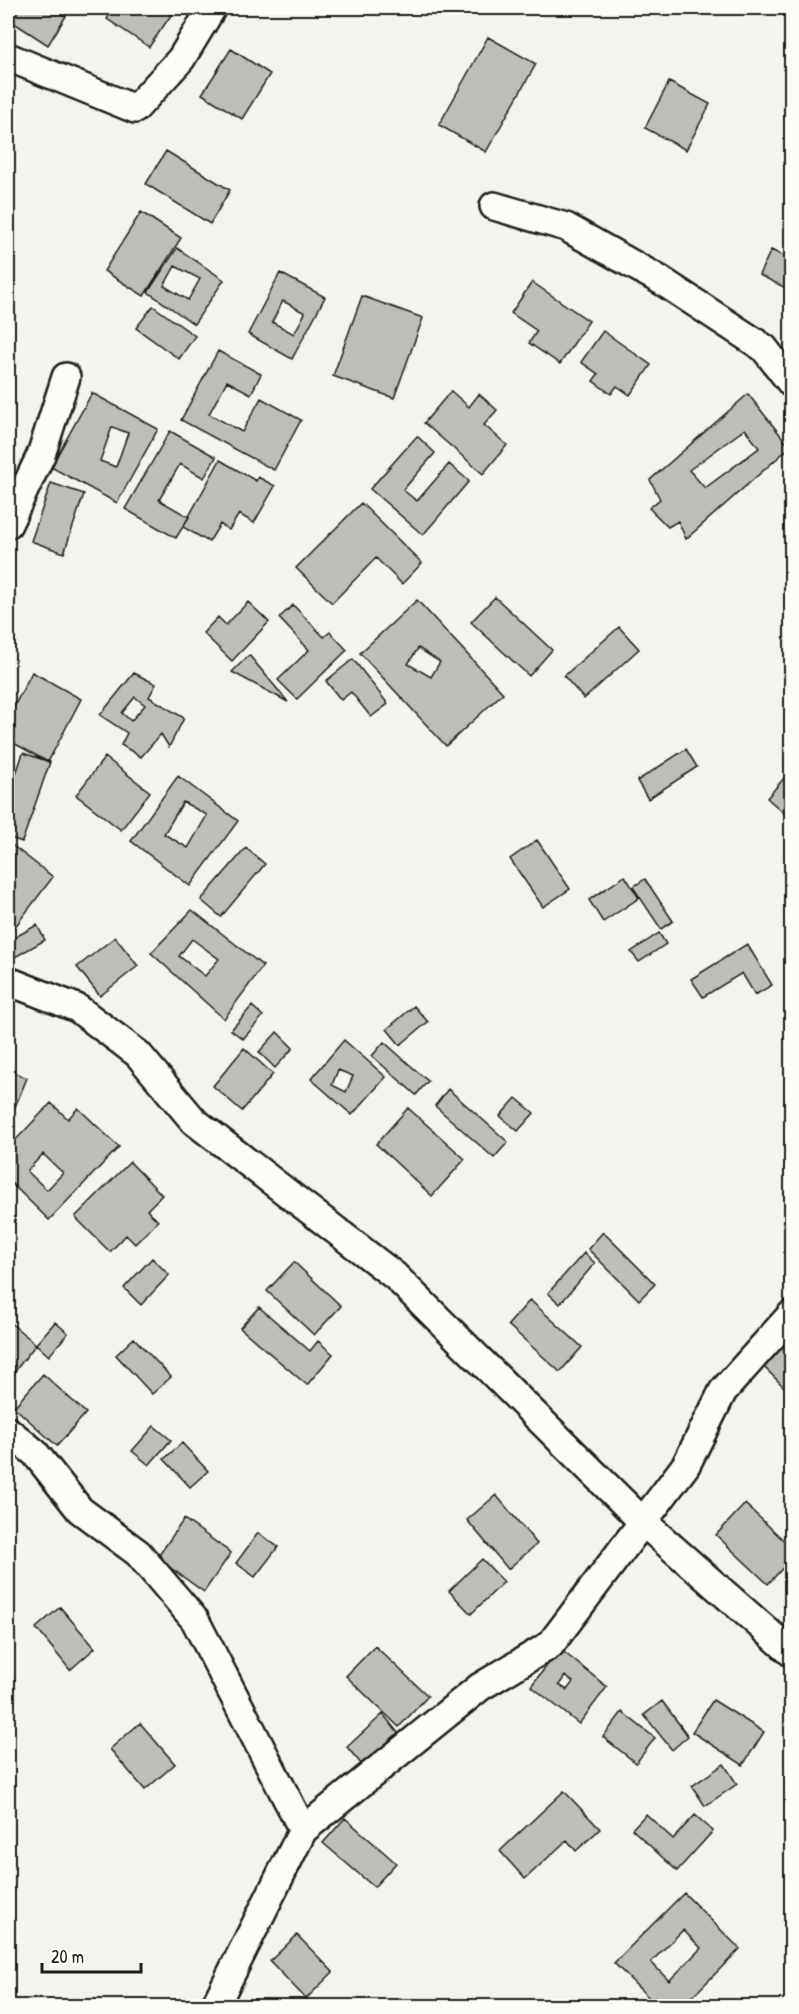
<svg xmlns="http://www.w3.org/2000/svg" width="799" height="2014" font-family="'Patrick Hand',sans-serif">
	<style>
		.building { fill: #bebdba; stroke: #1c1c1c; stroke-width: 1.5; fill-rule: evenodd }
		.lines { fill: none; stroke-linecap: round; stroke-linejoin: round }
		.minor-casing { stroke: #1c1c1c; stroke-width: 32 }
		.minor { stroke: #fdfcf7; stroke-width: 27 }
	</style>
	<rect width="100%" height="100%" fill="#f4f3ee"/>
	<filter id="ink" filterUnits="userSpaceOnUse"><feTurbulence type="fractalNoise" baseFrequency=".0167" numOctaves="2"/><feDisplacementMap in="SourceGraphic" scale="12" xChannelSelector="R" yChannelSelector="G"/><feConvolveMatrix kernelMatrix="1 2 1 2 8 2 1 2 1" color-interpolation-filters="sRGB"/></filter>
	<g filter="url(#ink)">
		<path class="building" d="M20,8H52L66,16L48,45L11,21Z
			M114,8H176L149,47L107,19Z
			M488,37L536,64L486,152L439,125Z
			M231,49L270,74L242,119L202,94Z
			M669,82L710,104L686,150L645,128Z
			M166,151L230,190L210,224L146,184Z
			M141,212L181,238L144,296L104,271Z
			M177,248L224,280L194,324L148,292ZM175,266L200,279L188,300L164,286Z
			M771,250L792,260V291L759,275Z
			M280,273L325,297L292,359L248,334ZM283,301L305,313L294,334L272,322Z
			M532,282L589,321L560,364L529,343L537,331L511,313Z
			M362,296L423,318L394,398L333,376Z
			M153,306L195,336L179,359L136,328Z
			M603,331L651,365L630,395L617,386L611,394L593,381L598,374L581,362Z
			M218,351L261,374L251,394L227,381L209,414L242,432L261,398L301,420L274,470L181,420Z
			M451,391L469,407L479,394L497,410L484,425L507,445L483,474L424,423Z
			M92,393L158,429L117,503L51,467ZM112,427L128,433L116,467L100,461Z
			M748,394L790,447L686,539L678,521L668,527L649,508L660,499L650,480ZM745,429L759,448L705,488L689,470Z
			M170,431L216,457L204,478L180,464L159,500L189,517L176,538L125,509Z
			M417,436L435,453L403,490L417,501L449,464L469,481L423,535L370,489Z
			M220,460L256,481L258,477L275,486L254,523L239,514L229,530L220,524L209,542L183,527Z
			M51,483L84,494L64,553L31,541Z
			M361,503L422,563L402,584L376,558L332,603L296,568Z
			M495,597L552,650L529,676L471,622Z
			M417,600L503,693L446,746L360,653ZM418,648L440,662L431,677L408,664Z
			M248,602L269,622L232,661L203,633L218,617L226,625Z
			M293,605L324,637L330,632L347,650L297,699L278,680L309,650L279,618Z
			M619,627L639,649L584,699L564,676Z
			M249,655L288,702L232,672Z
			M353,659L388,704L371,717L351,692L341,700L326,681Z
			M32,672L81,699L48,762L8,740V718Z
			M134,673L156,684L149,697L184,718L169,747L161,734L141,757L121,745L127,733L100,715ZM135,697L145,705L131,721L122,713Z
			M686,749L697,767L648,799L637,781Z
			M23,753L50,762L22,842L8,837V798Z
			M105,757L150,792L121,830L76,795Z
			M791,770H792V820L767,798Z
			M178,776L238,821L190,886L131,841ZM183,802L207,815L188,848L164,834Z
			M537,840L570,889L543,907L510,859Z
			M8,842L53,877L8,936Z
			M246,848L265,864L221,917L201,900Z
			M625,876L639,898L603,922L589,900Z
			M645,879L673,921L661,929L633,887Z
			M192,910L263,966L224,1019L151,953ZM192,939L219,959L205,976L179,956Z
			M37,925L45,940L8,961V941Z
			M659,933L666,944L639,962L631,952Z
			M115,937L138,966L100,996L77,967Z
			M747,944L772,985L755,995L742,973L703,997L691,979Z
			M252,1006L263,1016L243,1039L231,1030Z
			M414,1006L428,1022L400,1045L387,1029Z
			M277,1032L293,1048L275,1068L259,1052Z
			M344,1040L386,1077L352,1115L311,1079ZM338,1070L353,1076L346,1092L332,1085Z
			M384,1042L428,1081L416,1095L372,1056Z
			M244,1048L273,1074L242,1111L213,1086Z
			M8,1070L27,1078L8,1124Z
			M448,1089L508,1142L494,1158L435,1106Z
			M516,1098L534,1113L518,1131L500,1116Z
			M51,1103L68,1119L78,1108L119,1147L49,1220L8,1180V1148ZM43,1154L63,1173L47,1190L27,1171Z
			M408,1108L465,1159L432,1196L376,1144Z
			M130,1162L162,1195L147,1210L158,1221L135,1244L126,1235L110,1252L75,1217Z
			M603,1232L655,1284L639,1300L588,1249Z
			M584,1253L595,1263L560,1304L548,1293Z
			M152,1258L169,1275L141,1305L124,1288Z
			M294,1262L341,1306L314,1335L267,1291Z
			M530,1300L582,1347L560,1372L508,1325Z
			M259,1307L310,1351L318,1341L333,1354L307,1385L240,1328Z
			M8,1321L36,1344L8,1380Z
			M55,1322L68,1333L49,1356L36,1344Z
			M792,1331V1354L785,1361L792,1367V1395L760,1363Z
			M134,1338L171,1377L152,1394L116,1355Z
			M43,1374L86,1413L57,1446L14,1407Z
			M154,1426L171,1440L149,1465L132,1451Z
			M182,1443L208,1471L190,1487L164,1459Z
			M496,1495L537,1544L508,1569L467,1520Z
			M745,1504L792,1548V1558L768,1584L716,1535Z
			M184,1519L231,1553L204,1592L157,1558Z
			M258,1533L278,1547L255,1577L236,1563Z
			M482,1559L504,1582L471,1614L449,1591Z
			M792,1591V1609L783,1601Z
			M60,1607L95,1648L70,1670L36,1628Z
			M375,1646L428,1696L399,1727L346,1676Z
			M560,1649L607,1687L579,1724L531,1686ZM565,1676L573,1682L567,1690L559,1685Z
			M713,1700L764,1732L743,1765L692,1732Z
			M662,1701L688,1736L672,1750L644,1715Z
			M622,1712L655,1738L636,1763L603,1737Z
			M383,1714L398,1733L362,1765L347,1747Z
			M140,1723L175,1764L145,1790L110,1749Z
			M724,1764L737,1784L705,1806L692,1786Z
			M564,1791L600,1829L576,1851L567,1840L525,1879L500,1851Z
			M646,1814L673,1839L695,1815L713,1831L677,1871L632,1829Z
			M345,1818L396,1863L374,1887L323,1843Z
			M684,1893L740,1949L683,2006H657L614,1963ZM683,1930L701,1948L669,1981L651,1962Z
			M297,1935L333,1972L306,1999L270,1961Z"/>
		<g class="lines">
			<g class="minor-casing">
				<path id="minor" d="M8,57L135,109L181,59L212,8
					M494,206L566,227L662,281L764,348L792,384
					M8,524L41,455L66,377
					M8,981L77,1008L138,1054L194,1121L395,1276L644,1523L792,1653
					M8,1431L35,1453L80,1510L138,1553L195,1620L303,1830
					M215,2006L303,1830L480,1687L550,1645L686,1465L723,1391L792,1314"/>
			</g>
			<use href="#minor" class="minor"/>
		</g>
	</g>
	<rect width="799" height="2014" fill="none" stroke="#fdfcf7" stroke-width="30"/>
	<rect x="15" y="15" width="769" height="1984" fill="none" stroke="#1c1c1c" stroke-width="2" filter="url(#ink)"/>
	<path d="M42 1963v9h99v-9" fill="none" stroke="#1c1c1c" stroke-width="3"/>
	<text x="51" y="1963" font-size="18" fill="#1c1c1c" stroke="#fdfcf7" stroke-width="4.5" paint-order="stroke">20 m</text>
</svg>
